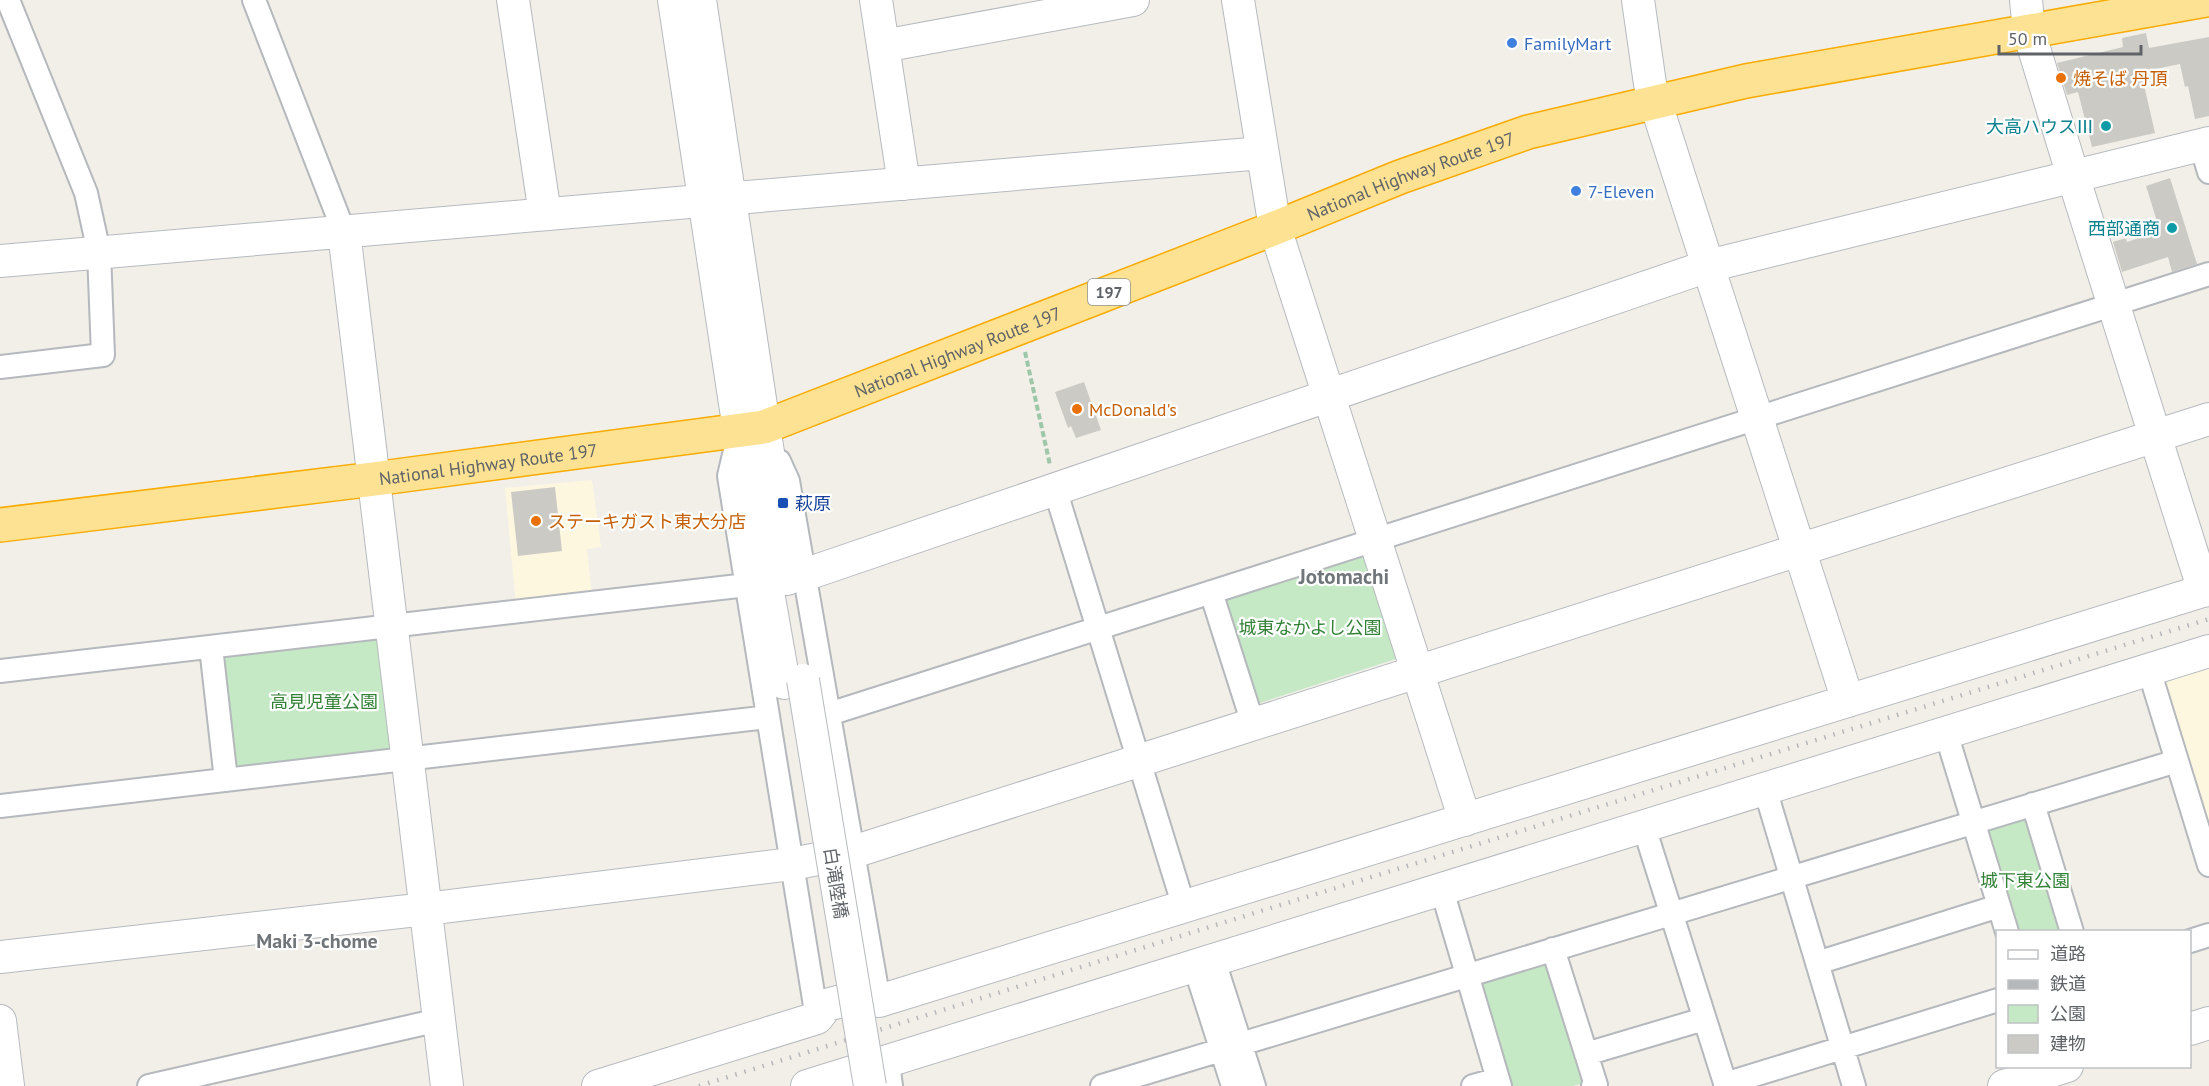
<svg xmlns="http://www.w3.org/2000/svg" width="2209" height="1086" font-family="'PT Sans','Noto Sans JP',sans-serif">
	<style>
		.commercial { fill: #fef7e0 }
		.green { fill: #c5e8c5 }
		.building { fill: #cccac5 }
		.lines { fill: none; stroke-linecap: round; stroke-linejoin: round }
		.street-casing { stroke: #b5b8bc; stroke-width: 26 }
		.secondary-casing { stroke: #b6babf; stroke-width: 34 }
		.highway-casing { stroke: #f9ab00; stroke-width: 36 }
		.path { stroke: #9cc7a9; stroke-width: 4; stroke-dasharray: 6 3; stroke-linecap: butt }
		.street { stroke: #fff; stroke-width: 22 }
		.secondary { stroke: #fff; stroke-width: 32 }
		.highway { stroke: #fde293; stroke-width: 33 }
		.rail { stroke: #b6b7b8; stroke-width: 4.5; stroke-dasharray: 1.5 8; stroke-linecap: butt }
		.secondary-bridge-casing { stroke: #b6babf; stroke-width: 34; stroke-linecap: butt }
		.secondary-bridge { stroke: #fff; stroke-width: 32 }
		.shop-dot { fill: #3f7fe0; stroke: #fff; stroke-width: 2 }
		.food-dot { fill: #e8710a; stroke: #fff; stroke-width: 2 }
		.culture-dot { fill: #0f9aa8; stroke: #fff; stroke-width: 2 }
		.transit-dot { fill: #1a4fb4; stroke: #fff; stroke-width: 2 }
		.labels { text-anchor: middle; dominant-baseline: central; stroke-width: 4.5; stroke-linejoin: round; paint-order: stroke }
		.shield { fill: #fff; stroke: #8f9295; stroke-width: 1.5 }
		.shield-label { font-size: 16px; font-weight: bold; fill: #5f6368 }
		.shop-label { font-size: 18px; fill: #366cbe; stroke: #fff; text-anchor: start }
		.food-label { font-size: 18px; fill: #c56008; stroke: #fff; text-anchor: start }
		.culture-label { font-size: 18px; fill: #0d838f; stroke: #fff; text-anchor: end }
		.street-label { font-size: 18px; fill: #5f6368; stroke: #fff }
		.transit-label { font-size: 18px; fill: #164399; stroke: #fff; text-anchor: start }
		.park-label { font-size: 18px; fill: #348238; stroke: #fff }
		.neighbourhood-label { font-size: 20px; font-weight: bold; fill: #70757a; stroke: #fff }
		.quarter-label { font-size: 21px; font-weight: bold; fill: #70757a; stroke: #fff }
	</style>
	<rect width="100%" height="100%" fill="#f1efe8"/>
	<path class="commercial" d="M592,480L601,547L587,549L592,595L516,605L505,488Z
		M2209,662V826L2164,676Z"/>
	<path class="green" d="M1367,549L1402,657L1253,705L1218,597Z
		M372,638L382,642L394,747L387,752L240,768L232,765L219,662L224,656Z
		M2024,813L2066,931H2015L1985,829Z
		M1543,958L1551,963L1587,1074L1583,1083L1573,1086H1508L1478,984Z"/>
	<path class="building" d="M2146,33L2149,48L2209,37V116L2195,119L2188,86L2185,87L2180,64L2141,72L2155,133L2092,147L2078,92L2067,95L2057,63L2123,47L2122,38Z
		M2170,178L2197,264L2172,272L2168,257L2122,272L2113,242L2126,238L2127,242L2160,231L2146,186Z
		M1084,382L1101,430L1076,438L1071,426L1068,428L1055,392Z
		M555,487L562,551L518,556L511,492Z"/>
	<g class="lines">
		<g class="street-casing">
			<path id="street" d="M254,0L344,232
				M2201,145L2209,172
				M0,367L103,355L99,252L86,193L8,0
				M737,442L729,476L817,1018
				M779,461L788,481L879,1001
				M1055,489L1184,907
				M1211,592L1253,724
				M211,647L226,780
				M2149,670L2209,865
				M0,671L747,585
				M829,714L2209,274
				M1946,733L2007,932
				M1765,789L1854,1086
				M2033,804L2072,932
				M0,806L768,717
				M1644,827L1726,1086
				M1442,890L1500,1086
				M2190,941L2209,935
				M1553,949L1596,1085L1593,1086
				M1214,961L1254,1086
				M1817,963L1999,906
				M1195,967L1233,1086
				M1586,1054L1704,1019
				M888,1062L891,1086
				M1725,1084L1998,1000
				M149,1086L439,1020
				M1102,1086L2177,761
				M1473,1086L1498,1079"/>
		</g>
		<g class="secondary-casing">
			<path id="secondary" d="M513,0L545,214
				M674,0L736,410L784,683
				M700,0L787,579
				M876,0L904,184
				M1238,0L1275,228L1465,820
				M1638,0L1650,84L1655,101L1848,701
				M2026,0L2029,32L2073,176L2204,591
				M883,46L1133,0
				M344,232L447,1086
				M0,261L1262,153
				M804,575L1708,266L2209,143
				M0,957L426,909L792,864L853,852L2209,419
				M0,1021L8,1086
				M2190,1029L2209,1023
				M598,1086L817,1018L827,1005L863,995L879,1001L2209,589
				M807,1086L2209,651
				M2004,1086L2067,1066"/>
		</g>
		<g class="highway-casing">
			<g id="highway">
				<path id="s1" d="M0,525L374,479L764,427L1275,228L1400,177L1528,132L1746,81L2206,0"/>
			</g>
		</g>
		<path class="path" d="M1025,352L1050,465"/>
		<use href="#street" class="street"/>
		<use href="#secondary" class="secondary"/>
		<use href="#highway" class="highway"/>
		<path class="rail" d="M699,1086L1248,915L2209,619"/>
		<g class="secondary-bridge-casing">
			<path id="secondary-bridge" d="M803,680L870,1086"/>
		</g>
		<use href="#secondary-bridge" class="secondary-bridge"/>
	</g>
	<g class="shop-dot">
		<circle cx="1512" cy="43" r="6"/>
		<circle cx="1576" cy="191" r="6"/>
	</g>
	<g class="food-dot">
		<circle cx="2061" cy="78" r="6"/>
		<circle cx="1077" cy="409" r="6"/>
		<circle cx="536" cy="521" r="6"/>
	</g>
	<g class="culture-dot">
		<circle cx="2106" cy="126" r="6"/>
		<circle cx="2172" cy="228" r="6"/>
	</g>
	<rect class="transit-dot" x="777" y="497" width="12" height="12" rx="3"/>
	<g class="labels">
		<rect class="shield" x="1088" y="279" width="42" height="26" rx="4.5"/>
		<g class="shield-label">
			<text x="1109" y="292">197</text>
		</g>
		<g class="shop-label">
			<text x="1524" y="43">FamilyMart</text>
			<text x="1588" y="191">7-Eleven</text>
		</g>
		<g class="food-label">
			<text x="2073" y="78">焼そば 丹頂</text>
			<text x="1089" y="409">McDonald's</text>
			<text x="548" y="521">ステーキガスト東大分店</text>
		</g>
		<g class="culture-label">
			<text x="2094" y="126">大高ハウスⅢ</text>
			<text x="2160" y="228">西部通商</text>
		</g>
		<g class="street-label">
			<text stroke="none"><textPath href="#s1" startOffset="1464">National Highway Route 197</textPath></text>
			<text stroke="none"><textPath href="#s1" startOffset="978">National Highway Route 197</textPath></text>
			<text stroke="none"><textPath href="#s1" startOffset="492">National Highway Route 197</textPath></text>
			<text transform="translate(836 883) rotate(81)">白滝陸橋</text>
		</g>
		<g class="transit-label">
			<text x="795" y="503">萩原</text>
		</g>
		<g class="park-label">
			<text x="1310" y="627">城東なかよし公園</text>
			<text x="324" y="701">高見児童公園</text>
			<text x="2025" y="880">城下東公園</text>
		</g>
		<g class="neighbourhood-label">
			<text x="317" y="941">Maki 3-chome</text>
		</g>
		<g class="quarter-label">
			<text x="1344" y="576">Jotomachi</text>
		</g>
	</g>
	<rect x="1996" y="930" width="195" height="138" fill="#ffffff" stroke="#bfc1c3" stroke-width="1.5"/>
	<rect x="2008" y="950" width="30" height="9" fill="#ffffff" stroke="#bfc1c3" stroke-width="1.5"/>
	<text x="2050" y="960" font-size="18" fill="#5f6368">道路</text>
	<rect x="2008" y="980" width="30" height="9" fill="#b6b7b8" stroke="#bfc1c3" stroke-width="1.5"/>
	<text x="2050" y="990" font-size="18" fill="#5f6368">鉄道</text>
	<rect x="2008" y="1005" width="30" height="18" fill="#c5e8c5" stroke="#bfc1c3" stroke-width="1.5"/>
	<text x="2050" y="1020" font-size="18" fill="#5f6368">公園</text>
	<rect x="2008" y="1035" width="30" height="18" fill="#cccac5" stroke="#bfc1c3" stroke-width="1.5"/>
	<text x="2050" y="1050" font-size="18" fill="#5f6368">建物</text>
	<path d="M1999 45v9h142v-9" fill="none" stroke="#5f6368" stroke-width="3"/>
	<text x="2008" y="45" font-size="18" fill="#5f6368" stroke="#ffffff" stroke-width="4.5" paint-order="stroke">50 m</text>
</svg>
